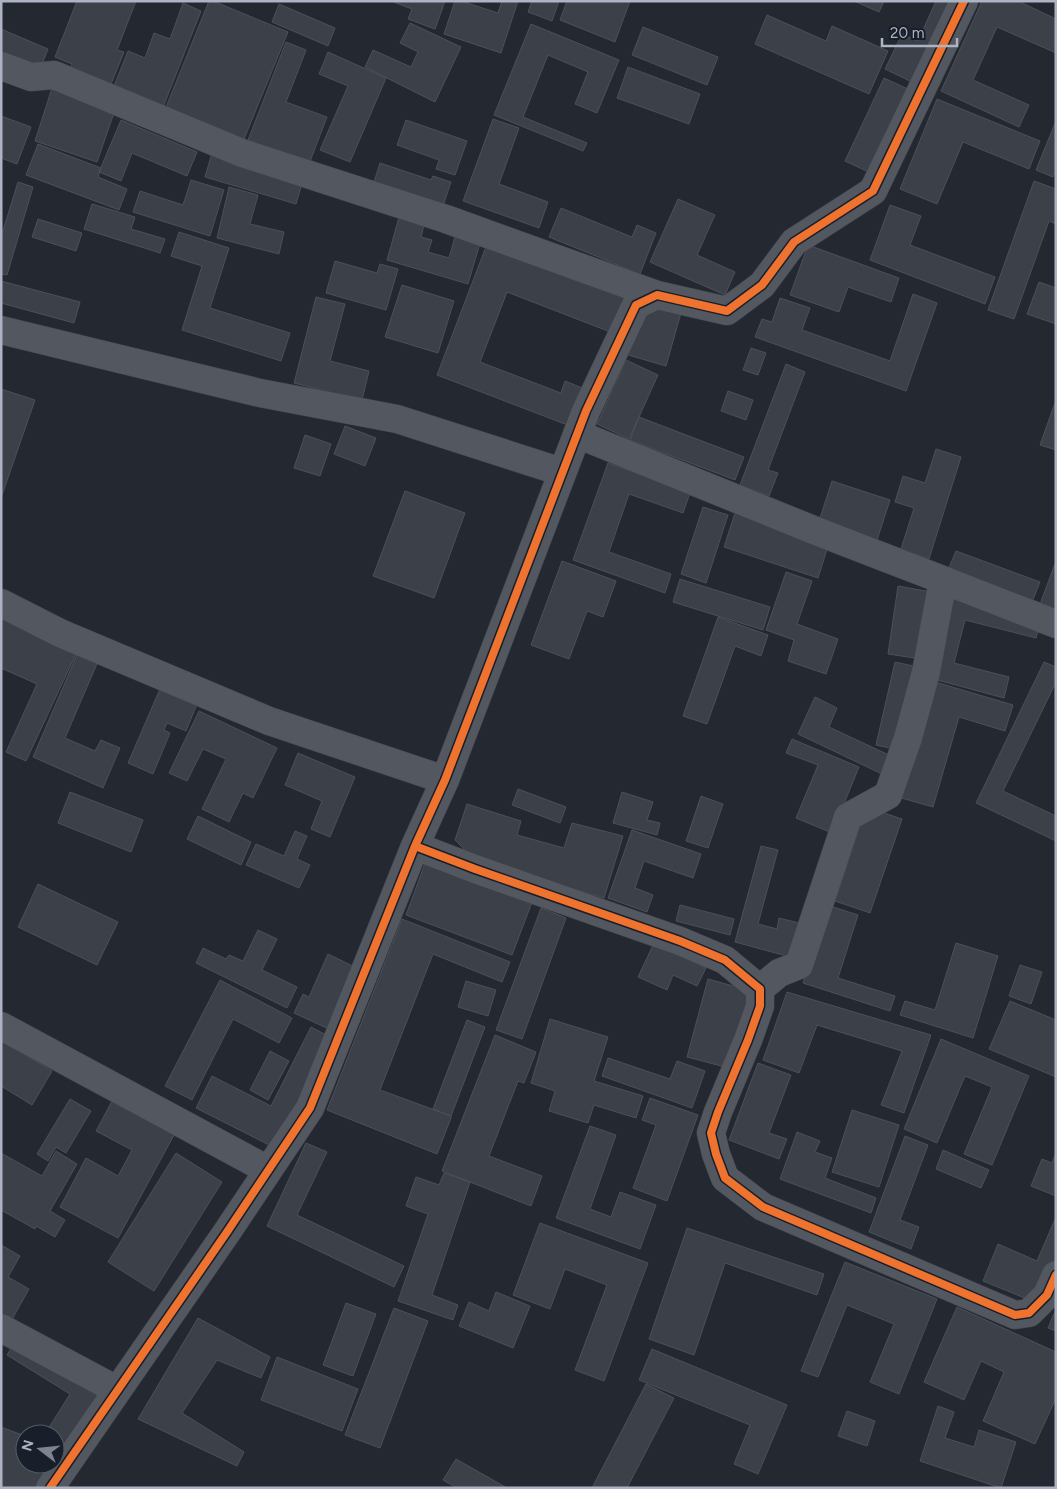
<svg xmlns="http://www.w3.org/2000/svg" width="1057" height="1489" font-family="Figtree,sans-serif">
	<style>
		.building { fill: #3c4048; stroke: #4b505a }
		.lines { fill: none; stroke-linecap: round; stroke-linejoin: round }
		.minor-casing { stroke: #40434a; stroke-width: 29 }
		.minor { stroke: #535760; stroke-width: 28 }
		.cycleway-casing { stroke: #181f2b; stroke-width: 11 }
		.cycleway { stroke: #ef722f; stroke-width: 8 }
	</style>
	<rect width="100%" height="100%" fill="#242831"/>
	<path class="building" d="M77,1H136L117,50L124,52L109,89L69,73L72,64L55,57Z
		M209,1H213L288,32L242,144L164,112Z
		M391,1H445L435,29L408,19L412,9Z
		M455,1H461L498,13L502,1H518L501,53L444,34Z
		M532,1H559L552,21L528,12Z
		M567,1H630L615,42L560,20Z
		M854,1H884L879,12Z
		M936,1H954L916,84L885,69L902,34L918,41Z
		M982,1H1018L1056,19V53L997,27L973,80L1029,105L1019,127L941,91Z
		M183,3L201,11L162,110L112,91L128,51L145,58L154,33L170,39Z
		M279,4L335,28L328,46L272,22Z
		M767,15L826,41L832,26L888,51L869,94L755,44Z
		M410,23L461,47L435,102L365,67L373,50L411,67L418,52L400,43Z
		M531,24L619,60L597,113L575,104L588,72L548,55L523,117L587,143L583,151L494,115Z
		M643,27L718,57L707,85L632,55Z
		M1,29L48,49L38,74L1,58Z
		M286,42L306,50L286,102L327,117L309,164L248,140Z
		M328,52L386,78L350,162L320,150L348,86L319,74Z
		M628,67L700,94L689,124L617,98Z
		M884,78L912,91L873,174L845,161Z
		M53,85L116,107L97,162L35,141Z
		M937,99L1040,141L1029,169L963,142L937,204L900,189Z
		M1,116L31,127L17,164L1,158Z
		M493,119L519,128L499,184L548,202L539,228L463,201Z
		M121,120L197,152L187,176L132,153L121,181L99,172Z
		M406,120L467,141L455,175L436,169L439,160L397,145Z
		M1056,121V170L1053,177L1036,170Z
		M38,144L101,168L98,177L127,189L119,210L26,175Z
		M212,153L303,180L296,204L205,177Z
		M380,163L431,180L433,176L451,182L443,206L374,182Z
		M191,180L224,190L210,236L133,212L140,191L183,205Z
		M1034,181L1056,189V224L1049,221L1014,319L988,310Z
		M18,182L33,187L7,275L1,274V237Z
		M229,187L258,195L250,224L284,232L279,254L217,238Z
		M678,199L715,215L697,255L735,272L725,295L650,262Z
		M92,204L135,217L131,229L165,239L160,253L84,229Z
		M890,205L921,216L910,245L995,277L985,304L870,260Z
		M561,208L632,237L637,225L656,233L640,274L549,237Z
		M401,210L426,217L421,237L432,240L428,252L449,258L456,233L481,240L468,284L387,260Z
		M38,219L82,233L76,251L32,237Z
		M179,232L229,248L210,308L290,333L281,361L182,330L202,266L171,256Z
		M487,244L626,298L613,333L507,292L480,362L561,393L565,381L585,389L570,426L437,375Z
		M808,245L899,278L891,302L848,287L839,312L790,295Z
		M335,261L377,273L380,264L398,269L386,310L326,293Z
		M1,281L80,302L74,323L1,303Z
		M1039,282L1056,288V324L1027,314Z
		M402,285L454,301L438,353L385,337Z
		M913,294L937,303L906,391L755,337L762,319L772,322L780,298L810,308L802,330L890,361Z
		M316,297L345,304L330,361L369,371L362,400L294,383Z
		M646,303L681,313L666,366L625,354L629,339L635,341Z
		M751,348L766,353L758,375L743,370Z
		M626,360L658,375L629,439L597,424Z
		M786,364L805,372L768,470L778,473L769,496L740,485Z
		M1,389L35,400L1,498Z
		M728,391L753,400L746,420L721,411Z
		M1056,400V450L1040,445Z
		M639,417L744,457L735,480L630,440Z
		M345,426L376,438L365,466L334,454Z
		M305,435L331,444L320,476L294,468Z
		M936,449L961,457L929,559L901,549L914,508L895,502L903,476L925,483Z
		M608,463L690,493L683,513L629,494L609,552L671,574L665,593L573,560Z
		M832,481L890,500L877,540L819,521Z
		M405,491L465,513L434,598L373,576Z
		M703,507L728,515L706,583L681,574Z
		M735,513L829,543L818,578L724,547Z
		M956,551L1040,582L1032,602L948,570Z
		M562,561L616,581L603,617L587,611L569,659L531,645Z
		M1056,561V613L1039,607Z
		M786,572L812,581L797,624L838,639L826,674L788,661L794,640L766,630Z
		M680,579L770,607L763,630L673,602Z
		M898,586L931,592L921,659L888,654Z
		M951,598L1041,621L1036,638L965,620L954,663L1009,677L1004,698L930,678Z
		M718,617L768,635L761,656L735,646L707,724L683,716Z
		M1,619L76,654L26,761L6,752L37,684L1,668Z
		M79,650L99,659L65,738L95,751L101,740L120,748L103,788L33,757Z
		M895,662L918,667L898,750L876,745Z
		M1044,662L1056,667V682L1003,791L1056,816V841L976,803Z
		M932,681L1013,705L1005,731L959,717L933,807L898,797Z
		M160,689L197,704L186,731L167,723L164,730L170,733L153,774L128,763Z
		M815,697L837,708L829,727L891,756L882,774L798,734Z
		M199,711L277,748L253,798L243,793L229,822L202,809L226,759L203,749L187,781L169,773Z
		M792,739L859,767L832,833L796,818L818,765L786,753Z
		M298,753L355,777L330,837L311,829L322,801L285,785Z
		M518,789L566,807L560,823L512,805Z
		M70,792L143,820L131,852L58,823Z
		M622,792L653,802L647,820L660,823L657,835L613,823Z
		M701,796L723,804L708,848L686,841Z
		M467,804L521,821L517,835L564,848L572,823L623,836L604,898L474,859L455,840Z
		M866,807L902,819L870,913L835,901Z
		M198,816L251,842L241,865L187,839Z
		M632,830L701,854L693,878L644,861L635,888L653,895L647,912L608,898Z
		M295,831L307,836L297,859L310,865L299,888L246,865L256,844L284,856Z
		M761,846L778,850L758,924L777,929L779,918L803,924L794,958L735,942Z
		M427,858L534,897L512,955L406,915Z
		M38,884L118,922L97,965L18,927Z
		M680,905L734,919L730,935L676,921Z
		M827,905L858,915L838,978L895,996L890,1011L803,983Z
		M541,908L566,918L522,1039L496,1030Z
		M402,919L510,962L502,982L433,954L380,1090L451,1116V1118L437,1154L327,1110Z
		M258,930L277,939L262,970L297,987L287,1008L196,963L203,948L226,959L229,955L243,961Z
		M654,943L706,968L697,986L673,975L667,990L638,977Z
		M956,943L998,956L973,1038L900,1015L905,1001L935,1010Z
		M328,954L359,969L331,1030L294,1013L303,994L309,997Z
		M1020,965L1042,972L1031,1004L1009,996Z
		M708,979L751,991L729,1068L687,1057Z
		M220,980L292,1018L279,1043L233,1019L192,1100L165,1086Z
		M466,981L496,990L488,1016L458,1007Z
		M787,992L931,1035L904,1113L881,1105L902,1051L817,1025L799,1073L763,1060Z
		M1010,1001L1056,1020V1077L989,1049Z
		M550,1019L608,1037L594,1081L643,1096L636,1118L594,1105L588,1123L549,1111L555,1091L531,1083Z
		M467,1020L485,1027L451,1116L433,1109Z
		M311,1027L334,1039L277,1149L196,1108L212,1076L271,1106Z
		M495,1035L536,1052L524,1083L518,1081L489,1156L542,1176L531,1206L442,1171Z
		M941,1039L1029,1076L992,1165L964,1154L992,1087L965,1076L937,1143L904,1129Z
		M1,1041L52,1071L32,1105L1,1086Z
		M270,1051L289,1061L268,1100L250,1090Z
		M608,1058L670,1079L677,1061L705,1071L692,1108L602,1076Z
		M758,1063L791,1075L769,1133L787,1139L779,1159L729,1140Z
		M650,1098L698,1115L667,1201L633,1188L656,1125L642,1120Z
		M70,1099L91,1111L66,1153L56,1147L48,1161L37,1154Z
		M112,1101L174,1135L118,1238L60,1207L86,1158L118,1176L132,1150L96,1131Z
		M852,1110L899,1125L879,1187L832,1172Z
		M590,1126L616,1135L590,1209L611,1217L620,1192L656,1205L640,1249L556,1218Z
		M797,1132L820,1141L815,1152L832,1158L825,1178L876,1198L871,1213L780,1179Z
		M905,1136L928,1145L900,1220L919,1227L911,1249L869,1232Z
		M306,1143L327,1152L297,1215L404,1266L394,1287L267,1226Z
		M943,1150L989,1170L981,1188L936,1169Z
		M56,1151L77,1164L50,1211L65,1220L55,1237L36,1226L35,1229L1,1210V1153L42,1176Z
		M176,1153L222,1182L154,1291L108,1262Z
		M1056,1153V1196L1031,1186L1042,1159L1052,1163Z
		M444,1173L470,1182L432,1295L458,1305L453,1320L398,1301L428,1214L406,1206L416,1177L439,1185Z
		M1056,1217V1257L1037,1303L983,1281L998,1244L1037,1261Z
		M540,1223L648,1263L604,1381L575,1370L607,1285L565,1269L550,1309L513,1295Z
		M687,1228L824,1274L817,1295L725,1263L694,1355L649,1339Z
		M3,1246L20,1256L8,1277L29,1289L10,1323L1,1318V1248Z
		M845,1262L937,1299L899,1394L870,1382L894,1324L847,1305L818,1377L801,1371Z
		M496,1292L530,1306L513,1348L459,1326L469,1302L489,1311Z
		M346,1303L376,1314L353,1376L323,1365Z
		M957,1307L1056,1352V1398L1035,1444L983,1421L1004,1372L981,1361L964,1400L924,1382Z
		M394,1308L428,1321L380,1448L345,1435Z
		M1056,1309V1331L1048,1328Z
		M198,1318L270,1357L261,1378L217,1360L182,1413L244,1452L237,1466L138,1419Z
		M16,1340L105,1392L45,1488H1V1427L25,1436V1464H55V1434H45L70,1394L7,1355Z
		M652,1349L787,1405L758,1474L734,1464L750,1425L639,1380Z
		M277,1357L358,1389L342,1431L261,1400Z
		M646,1384L674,1398L627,1488H592Z
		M938,1406L954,1412L945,1438L974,1447L979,1430L1016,1442L1001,1488L920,1461Z
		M847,1411L875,1421L867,1446L838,1436Z
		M456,1459L507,1488H457L443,1480Z"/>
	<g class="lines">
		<g class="minor-casing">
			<path id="minor" d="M1,66L31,77L54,75L242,153L446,219L657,295
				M1,330L260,393L397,419L562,472
				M577,434L811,529L943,580L926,672L908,738L888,795L848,817L799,965L779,973L760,989
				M943,580L1056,624
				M1,603L60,633L269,721L445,780
				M415,846L475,869L680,941L725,960L760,989V1006L748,1040L718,1112L711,1133L716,1154L725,1178L763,1207L1015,1315L1029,1313L1047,1295L1056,1275
				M1,1026L268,1170
				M1,1328L117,1390
				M50,1488L227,1232L310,1108L415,846L445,780L586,411L636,305L657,295L727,311L762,285L794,242L873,191L964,1"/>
		</g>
		<use href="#minor" class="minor"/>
		<g class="cycleway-casing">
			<path id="cycleway" d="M415,846L475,869L680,941L725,960L760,989V1006L748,1040L718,1112L711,1133L716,1154L725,1178L763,1207L1015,1315L1029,1313L1047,1295L1056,1275
				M50,1488L227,1232L310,1108L415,846L445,780L586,411L636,305L657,295L727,311L762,285L794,242L873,191L964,1"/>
		</g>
		<use href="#cycleway" class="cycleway"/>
	</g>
	<rect width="1057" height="1489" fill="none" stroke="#acb4c4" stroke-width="5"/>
	<g transform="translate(40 1449) rotate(286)"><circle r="24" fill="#181f2b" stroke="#535b68"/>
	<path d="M0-4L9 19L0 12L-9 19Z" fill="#7c8391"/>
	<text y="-8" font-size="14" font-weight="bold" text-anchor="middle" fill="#acb4c4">N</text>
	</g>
	<path d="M882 38v8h75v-8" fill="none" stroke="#acb4c4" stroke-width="2.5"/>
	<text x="890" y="38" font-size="15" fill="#acb4c4" stroke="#181f2b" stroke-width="4" paint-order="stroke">20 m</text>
</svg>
